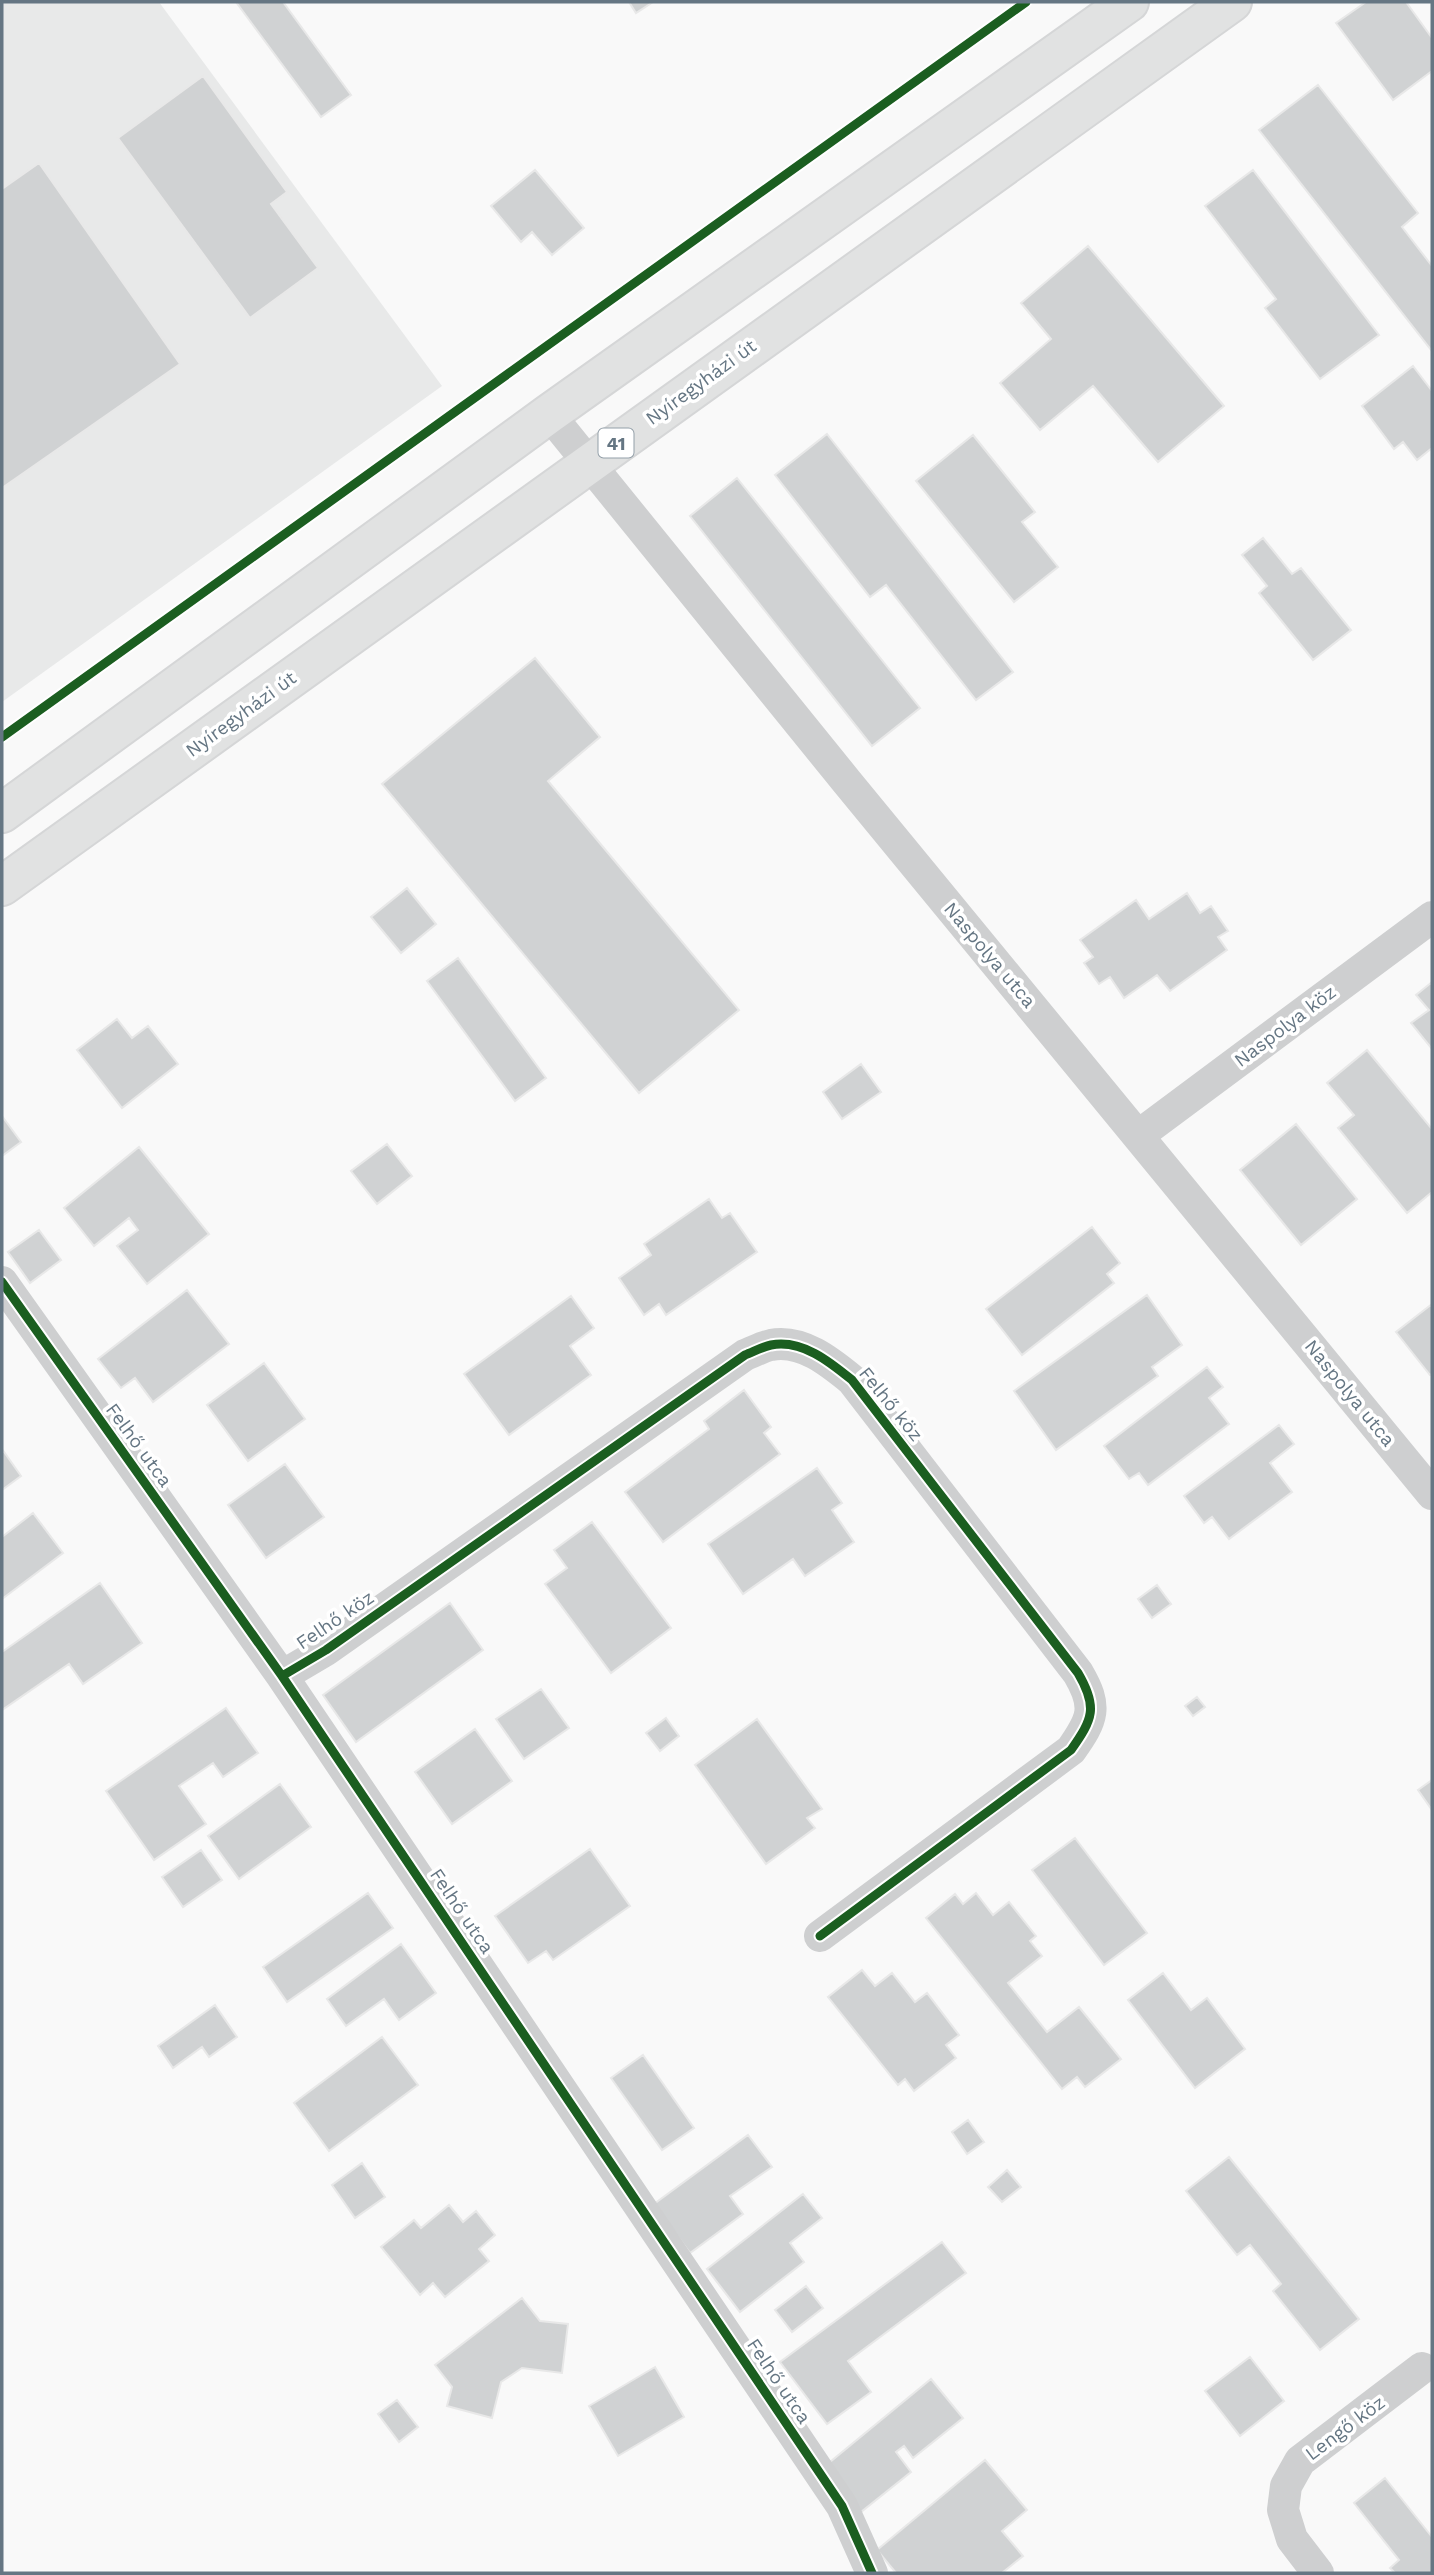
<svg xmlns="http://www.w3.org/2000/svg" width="1434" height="2575" font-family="'Work Sans',sans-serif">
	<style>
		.built { fill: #e8e9e9 }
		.building { fill: #d0d2d3; stroke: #e8e8e8; stroke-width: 2 }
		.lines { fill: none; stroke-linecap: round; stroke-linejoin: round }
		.primary-casing { stroke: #d5d6d7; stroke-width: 42 }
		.minor { stroke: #cecfd0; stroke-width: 32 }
		.primary { stroke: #e1e2e2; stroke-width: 38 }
		.cycleway-casing { stroke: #fff; stroke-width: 13 }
		.cycleway { stroke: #1b5e20; stroke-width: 9 }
		.labels { text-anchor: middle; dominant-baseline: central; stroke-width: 7; stroke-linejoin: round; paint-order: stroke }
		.shield { fill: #fff; stroke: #939fa8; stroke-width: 2 }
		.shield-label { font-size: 18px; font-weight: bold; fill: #657683 }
		.street-label { font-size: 19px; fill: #657683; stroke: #fff }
	</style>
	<rect width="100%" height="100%" fill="#f9f9f9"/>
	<path class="built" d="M2,2H159L442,386L2,702Z"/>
	<path class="building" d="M236,2H283L351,95L321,117Z
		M629,2H653L636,13Z
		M1366,2H1406L1432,38V71L1393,100L1336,23Z
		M203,76L287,192L271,204L318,268L250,318L118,138Z
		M1318,85L1418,213L1402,227L1432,266V351L1259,130Z
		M39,163L180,364L2,488V189Z
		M535,170L584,228L552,255L532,232L521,242L491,206Z
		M1253,170L1379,335L1320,379L1265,308L1276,299L1205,206Z
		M1088,246L1224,406L1158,462L1093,386L1040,430L1000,383L1051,339L1021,303Z
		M1413,366L1432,391V448L1417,460L1403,442L1394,449L1362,406Z
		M827,434L1013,672L976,700L886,585L870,597L775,475Z
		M973,435L1035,512L1022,522L1058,567L1014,602L916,481Z
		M737,478L920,708L872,746L690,516Z
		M1263,538L1292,574L1301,568L1351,630L1313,660L1259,593L1267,586L1242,555Z
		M535,658L600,737L548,781L739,1010L639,1093L382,784Z
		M407,888L436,924L401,953L371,917Z
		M1187,893L1200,913L1211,906L1228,931L1218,937L1227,950L1170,991L1157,975L1124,998L1110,977L1099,984L1084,963L1093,957L1080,940L1136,900L1149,919Z
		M458,958L546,1078L515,1101L427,981Z
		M1432,982V1049L1411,1023L1429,1010L1416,995Z
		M117,1019L132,1038L148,1026L178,1064L122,1108L77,1050Z
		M1367,1050L1432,1129V1192L1407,1213L1338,1128L1354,1115L1327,1083Z
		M861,1064L881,1092L842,1119L823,1092Z
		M2,1116L21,1142L2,1156Z
		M1296,1124L1357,1199L1301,1245L1240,1170Z
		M387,1144L412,1176L377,1204L351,1171Z
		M139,1147L209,1234L147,1284L117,1246L138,1230L129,1218L94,1246L64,1208Z
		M709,1199L722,1218L730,1213L757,1252L666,1315L659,1304L644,1315L619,1278L651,1255L644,1244Z
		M1092,1227L1120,1263L1107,1274L1114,1283L1022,1355L986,1309Z
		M39,1230L61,1260L30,1283L8,1252Z
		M187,1290L229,1344L153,1402L135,1378L121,1388L98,1359Z
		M1147,1295L1182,1345L1152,1367L1158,1376L1056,1450L1014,1391Z
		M571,1296L594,1328L570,1346L591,1375L509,1435L464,1374Z
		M1432,1304V1374L1430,1375L1396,1332Z
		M264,1363L305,1419L248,1461L207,1405Z
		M1207,1367L1223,1387L1209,1398L1229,1424L1148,1485L1139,1473L1129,1479L1104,1446Z
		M744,1390L771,1427L764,1433L780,1454L663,1542L625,1492L709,1429L704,1421Z
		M1279,1425L1294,1444L1270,1463L1292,1492L1229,1539L1212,1517L1204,1523L1184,1496Z
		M2,1449L21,1476L2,1490Z
		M285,1464L324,1517L266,1558L228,1505Z
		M817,1468L842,1503L832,1510L854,1542L805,1576L793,1559L743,1594L708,1544Z
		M33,1513L63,1553L2,1599V1537Z
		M592,1522L671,1628L611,1673L545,1584L567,1568L554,1550Z
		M100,1583L142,1643L83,1684L69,1664L2,1710V1652Z
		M1157,1585L1171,1604L1152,1618L1138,1599Z
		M450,1603L483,1650L356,1742L323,1695Z
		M541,1689L569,1728L524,1759L496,1719Z
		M1197,1697L1205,1707L1193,1716L1185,1706Z
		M226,1708L258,1753L223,1777L213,1763L179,1786L206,1824L154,1860L106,1791Z
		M666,1718L679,1736L660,1751L646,1733Z
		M757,1719L822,1809L807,1818L815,1828L766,1864L695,1765Z
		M475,1729L512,1781L452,1824L415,1772Z
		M1432,1780V1810L1418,1790Z
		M280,1784L311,1827L239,1879L208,1836Z
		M1075,1838L1147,1933L1104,1965L1032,1870Z
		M590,1849L630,1906L553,1960L546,1951L528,1963L495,1916Z
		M201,1850L222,1880L183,1907L162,1877Z
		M368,1893L393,1928L287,2002L263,1967Z
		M976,1893L993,1915L1009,1902L1036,1936L1030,1941L1042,1956L1008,1983L1047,2032L1079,2007L1121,2059L1085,2087L1077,2077L1062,2089L926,1918L955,1894L963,1904Z
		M401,1944L436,1993L399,2020L384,1999L346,2026L327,1999Z
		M862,1970L875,1986L892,1973L915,2002L927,1993L959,2035L946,2045L956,2058L914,2091L905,2079L898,2085L828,1997Z
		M1163,1973L1191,2010L1207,1998L1245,2049L1195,2088L1128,2000Z
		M215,2005L237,2037L209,2057L202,2047L173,2068L158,2046Z
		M382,2037L418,2085L329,2151L294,2103Z
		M643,2055L694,2128L662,2150L611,2078Z
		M968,2120L984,2142L967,2154L952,2132Z
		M748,2135L772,2167L730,2196L743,2214L690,2253L654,2204Z
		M1229,2157L1359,2319L1320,2350L1273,2291L1281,2284L1250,2245L1237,2255L1186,2191Z
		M362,2163L385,2197L355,2218L332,2185Z
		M1007,2170L1021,2187L1002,2202L988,2187Z
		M803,2194L822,2218L790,2243L804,2262L740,2312L707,2269Z
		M449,2205L463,2222L476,2211L495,2235L479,2249L489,2261L445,2297L433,2283L420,2295L381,2247L414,2220L421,2228Z
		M942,2242L966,2273L848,2361L871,2392L827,2424L780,2362Z
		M806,2286L823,2308L792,2332L775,2310Z
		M522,2298L540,2321L568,2324L562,2373L522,2368L501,2382L492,2418L447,2406L452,2387L435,2365Z
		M1250,2357L1284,2401L1240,2436L1205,2391Z
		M655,2367L684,2417L618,2456L589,2406Z
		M931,2379L963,2418L913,2458L904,2446L896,2452L911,2472L861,2512L824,2467Z
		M397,2400L418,2427L399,2442L378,2414Z
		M985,2460L1027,2510L1002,2531L1023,2556L1002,2573H896L877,2550Z
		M1385,2478L1432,2537V2573H1395L1390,2568L1399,2560L1354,2503Z"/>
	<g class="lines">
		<g class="primary-casing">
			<path id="primary" d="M2,813L549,414L1129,2
				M2,886L1232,2"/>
		</g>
		<path class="minor" d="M549,414L847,782L1432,1494
			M1139,1135L1432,917
			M2,1282L282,1676L842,2506L872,2573
			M282,1676L326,1650L745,1355C753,1352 762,1347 771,1345C802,1339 830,1362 852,1380L1078,1673C1098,1707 1093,1719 1071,1750L820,1936
			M1318,2573L1292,2539L1283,2510L1286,2486L1300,2461L1422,2368"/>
		<use href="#primary" class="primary"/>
		<g class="cycleway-casing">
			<path id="cycleway" d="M2,737L1026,2
				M2,1282L282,1676L842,2506L872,2573
				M282,1676L326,1650L745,1355C753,1352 762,1347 771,1345C802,1339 830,1362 852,1380L1078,1673C1098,1707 1093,1719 1071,1750L820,1936"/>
		</g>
		<use href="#cycleway" class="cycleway"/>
	</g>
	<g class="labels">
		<rect class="shield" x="598.5" y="428.5" width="35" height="29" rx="5"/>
		<g class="shield-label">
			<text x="616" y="443">41</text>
		</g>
		<g class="street-label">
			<text transform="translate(701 382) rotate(-36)">Nyíregyházi út</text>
			<text transform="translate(241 714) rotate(-36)">Nyíregyházi út</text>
			<text transform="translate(990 955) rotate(50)">Naspolya utca</text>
			<text transform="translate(1285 1026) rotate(-37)">Naspolya köz</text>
			<text transform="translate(1350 1393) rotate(51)">Naspolya utca</text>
			<text transform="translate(891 1404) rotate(51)">Felhő köz</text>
			<text transform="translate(139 1445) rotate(54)">Felhő utca</text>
			<text transform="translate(335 1620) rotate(-34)">Felhő köz</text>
			<text transform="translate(462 1911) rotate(56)">Felhő utca</text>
			<text transform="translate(779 2381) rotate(56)">Felhő utca</text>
			<text transform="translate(1345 2428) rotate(-37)">Lengő köz</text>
		</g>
	</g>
	<rect width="1434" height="2575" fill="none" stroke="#657683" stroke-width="7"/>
</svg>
